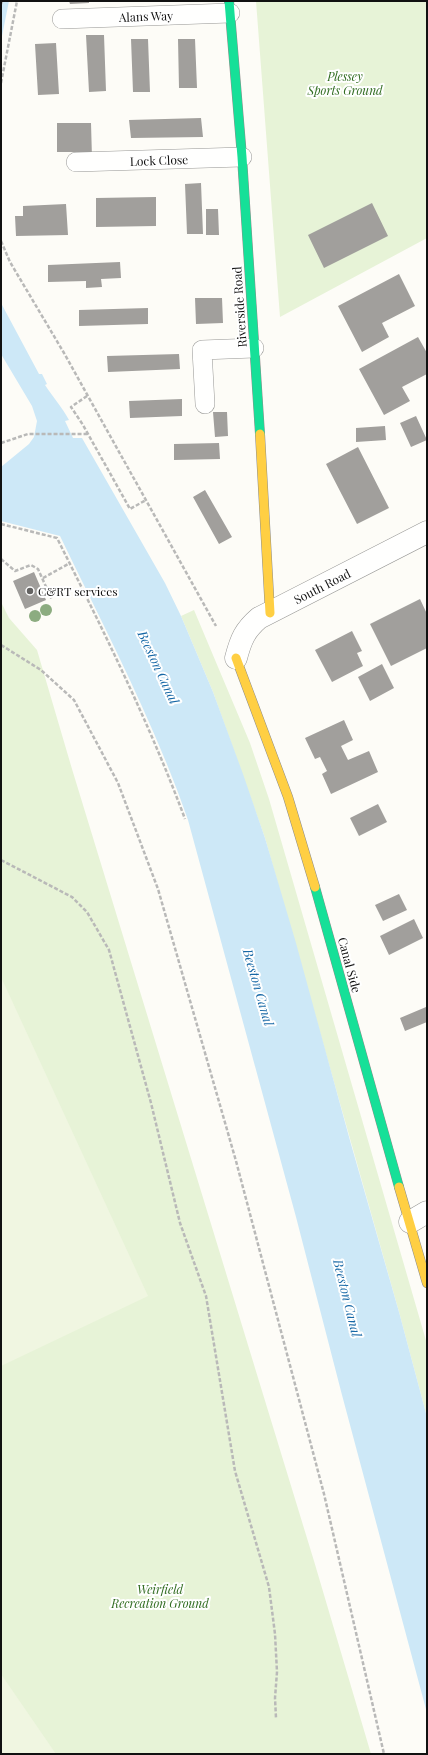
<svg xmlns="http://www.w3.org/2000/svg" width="428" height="1755" font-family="'Playfair Display',serif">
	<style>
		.green { fill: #e7f3d7 }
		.pitch { fill: #f0f6e1 }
		.water { fill: #cde8f7 }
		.building { fill: #a19f9c }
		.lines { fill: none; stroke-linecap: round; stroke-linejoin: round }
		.lane-casing { stroke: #979795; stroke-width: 20 }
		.street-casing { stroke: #979795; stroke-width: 23 }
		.fast-casing { stroke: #8e8d8b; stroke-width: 10 }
		.slow-casing { stroke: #8e8d8b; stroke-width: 10 }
		.path { stroke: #b9b9b8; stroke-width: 2.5; stroke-dasharray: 4 2; stroke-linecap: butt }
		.lane { stroke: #fffffe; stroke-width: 19 }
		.street { stroke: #fffffe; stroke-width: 22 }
		.fast { stroke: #16e098; stroke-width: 9 }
		.slow { stroke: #ffcf43; stroke-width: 9 }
		.tree { fill: #8cac80 }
		.poi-dot { fill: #646362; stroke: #fff; stroke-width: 1.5 }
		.labels { text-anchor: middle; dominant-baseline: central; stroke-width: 4; stroke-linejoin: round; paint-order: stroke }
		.street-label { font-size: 12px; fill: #111; stroke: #fff }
		.park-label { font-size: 12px; font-style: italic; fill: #2f6b1f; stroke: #fff }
		.poi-label { font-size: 12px; fill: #111; stroke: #fff; text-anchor: start }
		.water-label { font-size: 13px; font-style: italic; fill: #1768a6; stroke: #fff }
	</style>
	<rect width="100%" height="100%" fill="#fdfcf7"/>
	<path class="green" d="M256,1H427V238L280,317Z
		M1,602L9,618L37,650L72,769L314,1561L371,1754H1Z
		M194,610L250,743L269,799L427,1344V1417L399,1312L265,838L213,692L181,616Z"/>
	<path class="pitch" d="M1,977L148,1296L1,1366Z
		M1,1674L56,1754H1Z"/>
	<path class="water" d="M1,1H9L1,41Z
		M1,303L39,374H42L47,384L45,385C53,397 62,407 69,420L65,421L73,438H82L165,583L181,616L213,692L243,774L265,838L296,943L351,1144L399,1312L427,1417V1713L342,1395L296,1217L188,820C154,722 105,629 60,536L1,521V467L29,444L34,437L37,421L32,406L1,354Z"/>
	<path class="building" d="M69,1H89V3L70,4Z
		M86,35H104L106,91L89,92Z
		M131,39H148L150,92H133Z
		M178,39H195L197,88H179Z
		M56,43L59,94L38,95L35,44Z
		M201,118L203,137L131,138L129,120Z
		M57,123H91L92,158H75L76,152H57Z
		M201,183L203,234H187L185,184Z
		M156,197V226L96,227V198Z
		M372,203L388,236L324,268L308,235Z
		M66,204L68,235L16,236L15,216H23V206Z
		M206,209H218L219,235H206Z
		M120,262L121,278L101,279L102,287L86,288V281L48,282V265Z
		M399,274L415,306L382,323L389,337L362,352L338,306Z
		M195,298H222L223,323L196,324Z
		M148,308V324L79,326V310Z
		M418,337L427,353V374L402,387L410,401L384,415L359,369Z
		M179,354L180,369L108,372L107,356Z
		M182,399V416L130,418L129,401Z
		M213,412H227L228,436L215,437Z
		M416,416L427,440L411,447L400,423Z
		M385,426L386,440L356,442V428Z
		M219,443L220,459L174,460V444Z
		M358,447L389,508L357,524L326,464Z
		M205,490L232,537L219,544L193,497Z
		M34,572L46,600L25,609L13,581Z
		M420,599L427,614V648L391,666L370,624Z
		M352,631L362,651L357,653L363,666L332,682L315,650Z
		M382,664L394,688L370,701L358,677Z
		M344,720L353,740L341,746L348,760L369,751L378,772L331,794L322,774L327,771L320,757L315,759L305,738Z
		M378,804L387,822L359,836L350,818Z
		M399,894L407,910L383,921L375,905Z
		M414,919L423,938L389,955L380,936Z
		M426,1007L427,1022L405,1031L400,1018Z"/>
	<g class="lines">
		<g class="lane-casing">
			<path id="lane" d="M62,19L230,13
				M76,162L242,157
				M205,404L202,350L254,348"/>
		</g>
		<g class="street-casing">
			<path id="street" d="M236,658C241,639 245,630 259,618L427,532
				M410,1222L427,1212"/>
		</g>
		<g class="fast-casing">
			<path id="fast" d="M229,1L242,157L260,434
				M315,887L399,1187"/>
		</g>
		<g class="slow-casing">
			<path id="slow" d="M260,434L270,613
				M236,658L288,797L315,887
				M399,1187L427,1283"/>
		</g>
		<path class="path" d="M1,4L2,1
			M1,83L17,1
			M1,241L10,262L64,353L216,626
			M87,396L71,407L83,425L130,509L146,500
			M1,443L28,434H88
			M1,524L57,538C103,630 149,722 185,819
			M1,559L15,571L31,565L38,569L52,600
			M43,578L70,563
			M1,645L41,670L74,700L118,783L158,889L236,1161L324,1494L384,1754
			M1,860L72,897L87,912L109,950L151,1103L180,1223L206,1296L235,1471L269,1587L275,1634L277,1672L275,1698L276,1718"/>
		<use href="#lane" class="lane"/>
		<use href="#street" class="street"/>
		<use href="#fast" class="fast"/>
		<use href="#slow" class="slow"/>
	</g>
	<g class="tree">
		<circle cx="46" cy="610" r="6"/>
		<circle cx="35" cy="616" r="6"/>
	</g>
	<circle class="poi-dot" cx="30" cy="591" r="4"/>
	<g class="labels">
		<g class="street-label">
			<text transform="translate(146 16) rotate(-2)">Alans Way</text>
			<text transform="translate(159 160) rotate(-2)">Lock Close</text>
			<text transform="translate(239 307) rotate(-94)">Riverside Road</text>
			<text transform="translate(322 586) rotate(-27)">South Road</text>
			<text transform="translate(350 965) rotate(75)">Canal Side</text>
		</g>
		<g class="park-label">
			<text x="345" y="76">Plessey<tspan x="345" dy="14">Sports Ground</tspan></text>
			<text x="160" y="1589">Weirfield<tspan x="160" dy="14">Recreation Ground</tspan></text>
		</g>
		<g class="poi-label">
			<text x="38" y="591">C&amp;RT services</text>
		</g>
		<g class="water-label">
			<text transform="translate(159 667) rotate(65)">Beeston Canal</text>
			<text transform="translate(259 987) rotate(74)">Beeston Canal</text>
			<text transform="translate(348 1298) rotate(76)">Beeston Canal</text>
		</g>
	</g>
	<rect width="428" height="1755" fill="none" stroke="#111111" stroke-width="4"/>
</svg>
